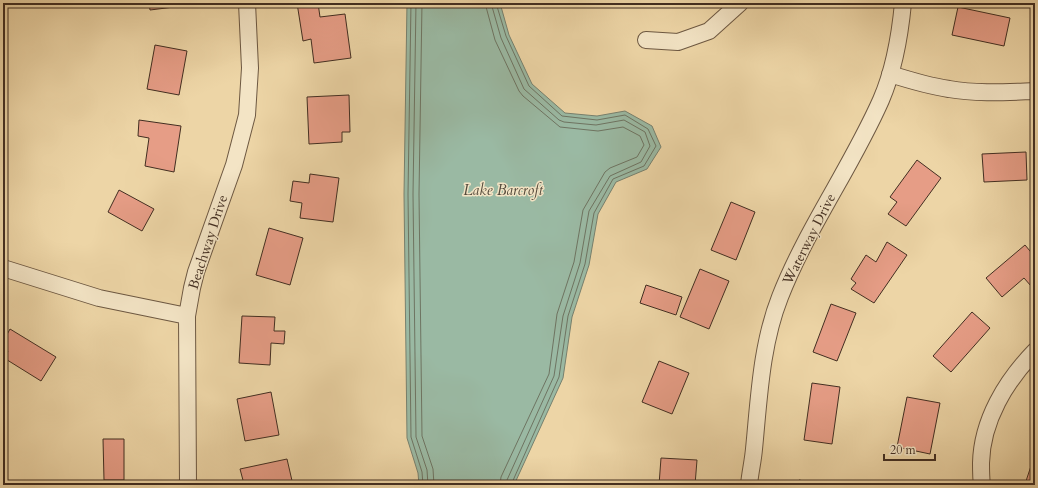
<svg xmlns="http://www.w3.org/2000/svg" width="1038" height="488" font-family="Cardo,serif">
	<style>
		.water { fill: #9ab9a3; stroke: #77816f }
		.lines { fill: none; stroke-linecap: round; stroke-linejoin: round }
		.shore { stroke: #6e7462; stroke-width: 1 }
		.building { fill: #e69d86; stroke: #422e21 }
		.minor-casing { stroke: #6d5842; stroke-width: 18 }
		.minor { stroke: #f3e4c5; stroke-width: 16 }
		.labels { text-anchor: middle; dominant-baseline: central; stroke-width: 3; stroke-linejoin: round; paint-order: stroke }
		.street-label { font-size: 14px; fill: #422e21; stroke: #f3e4c5 }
		.water-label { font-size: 15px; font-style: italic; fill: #544a3b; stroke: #f3e4c5 }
	</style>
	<rect width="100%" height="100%" fill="#edd5a6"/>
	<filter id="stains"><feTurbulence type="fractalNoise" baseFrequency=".005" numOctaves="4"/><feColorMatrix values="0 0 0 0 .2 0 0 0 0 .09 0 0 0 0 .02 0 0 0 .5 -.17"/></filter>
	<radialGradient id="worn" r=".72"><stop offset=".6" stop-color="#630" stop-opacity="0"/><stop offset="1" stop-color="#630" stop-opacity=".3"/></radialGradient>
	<path class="water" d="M407,3H500L509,35L532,84L565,113L597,116L625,111L652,126L661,147L647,169L616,182L598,214L589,265L572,317L563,378L514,485H419L418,473L407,438L404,194Z"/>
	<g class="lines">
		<path class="shore" d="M411,3L408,194L411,437L422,472L423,485
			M416,3L413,194L416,437L427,470L428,485
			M422,3L419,194L422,436L433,469L434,485
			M485,3L495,40L519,91L523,96L560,127L598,131L623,127L640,136L644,145L637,157L610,168L605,172L583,210L574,262L557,314L549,374L501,477L500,485
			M491,3L501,38L524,89L559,120L564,122L596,125L624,120L645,132L650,146L641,162L610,176L589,211L580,263L563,316L554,376L507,480L506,485
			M496,3L506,36L529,86L562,116L597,120L625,115L648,129L656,146L644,166L613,179L594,213L585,264L568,316L559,377L511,485"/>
	</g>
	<path class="building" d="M149,3H182V6L150,10Z
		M297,3H318L320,17L345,14L351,58L314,63L311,39L303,41Z
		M958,7L1010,18L1004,46L952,35Z
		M155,45L187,51L179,95L147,89Z
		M349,95L350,132H342V142L309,144L307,97Z
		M139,120L181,126L174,172L145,166L149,138L138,136Z
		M1026,152L1027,180L984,182L982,154Z
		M917,160L941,178L906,226L888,214L897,202L890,197Z
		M310,174L339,178L333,222L300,218L302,203L290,201L293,181L309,183Z
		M119,190L154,209L142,231L108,212Z
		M731,202L755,212L736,260L711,250Z
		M269,228L303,238L290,285L256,275Z
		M887,242L907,255L874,303L851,289L856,283L851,279L866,255L876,262Z
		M1025,245L1035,257V283L1031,286L1024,278L1002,297L986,278Z
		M700,269L729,281L709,329L680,317Z
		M646,285L682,297L676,315L640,303Z
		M831,304L856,313L837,361L813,352Z
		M972,312L990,328L951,372L933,356Z
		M242,316L275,317L274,331H285L284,344L271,343L270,365L239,363Z
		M10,329L56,357L41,381L4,358L8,351L3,348V342Z
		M659,361L689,373L672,414L642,402Z
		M812,383L840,387L832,444L804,440Z
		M271,392L279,435L245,441L237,399Z
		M907,397L940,403L930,454L897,447Z
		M103,439H124V480H104Z
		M1035,454V484L1026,481Z
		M661,458L697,460L695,485H659Z
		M287,459L293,485H259L258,481L244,484L240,469Z
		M799,480L825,485H799Z"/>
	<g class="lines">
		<g class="minor-casing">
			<path id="minor" d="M646,40L678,42L709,31L740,3
				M890,74C909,80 929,86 949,89C977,94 1007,92 1035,91
				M3,268L99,298L187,316
				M188,485L187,316L192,288L196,272L234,165L247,115L250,68L247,3
				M749,485C750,473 753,461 754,449C759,399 761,345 780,297C807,228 851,168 881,100C894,70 900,35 903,3
				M982,485C981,478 981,470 981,463C982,420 1006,381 1035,351"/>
		</g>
		<use href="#minor" class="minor"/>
	</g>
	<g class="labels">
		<g class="street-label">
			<text transform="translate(809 239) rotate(-63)">Waterway Drive</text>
			<text transform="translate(208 242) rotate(-72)">Beachway Drive</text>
		</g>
		<g class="water-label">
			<text x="503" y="190">Lake Barcroft</text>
		</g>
	</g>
	<rect width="1038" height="488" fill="none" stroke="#edd5a6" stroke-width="16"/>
	<rect x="4" y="4" width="1030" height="480" fill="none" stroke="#422e21" stroke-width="2"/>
	<rect x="8" y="8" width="1022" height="472" fill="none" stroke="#422e21"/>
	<path d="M884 454v6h51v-6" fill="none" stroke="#422e21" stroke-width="2"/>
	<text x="890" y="454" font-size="12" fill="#422e21" stroke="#f3e4c5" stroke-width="3" paint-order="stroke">20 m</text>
	<rect width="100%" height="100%" filter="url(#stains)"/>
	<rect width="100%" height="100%" fill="url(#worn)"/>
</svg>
